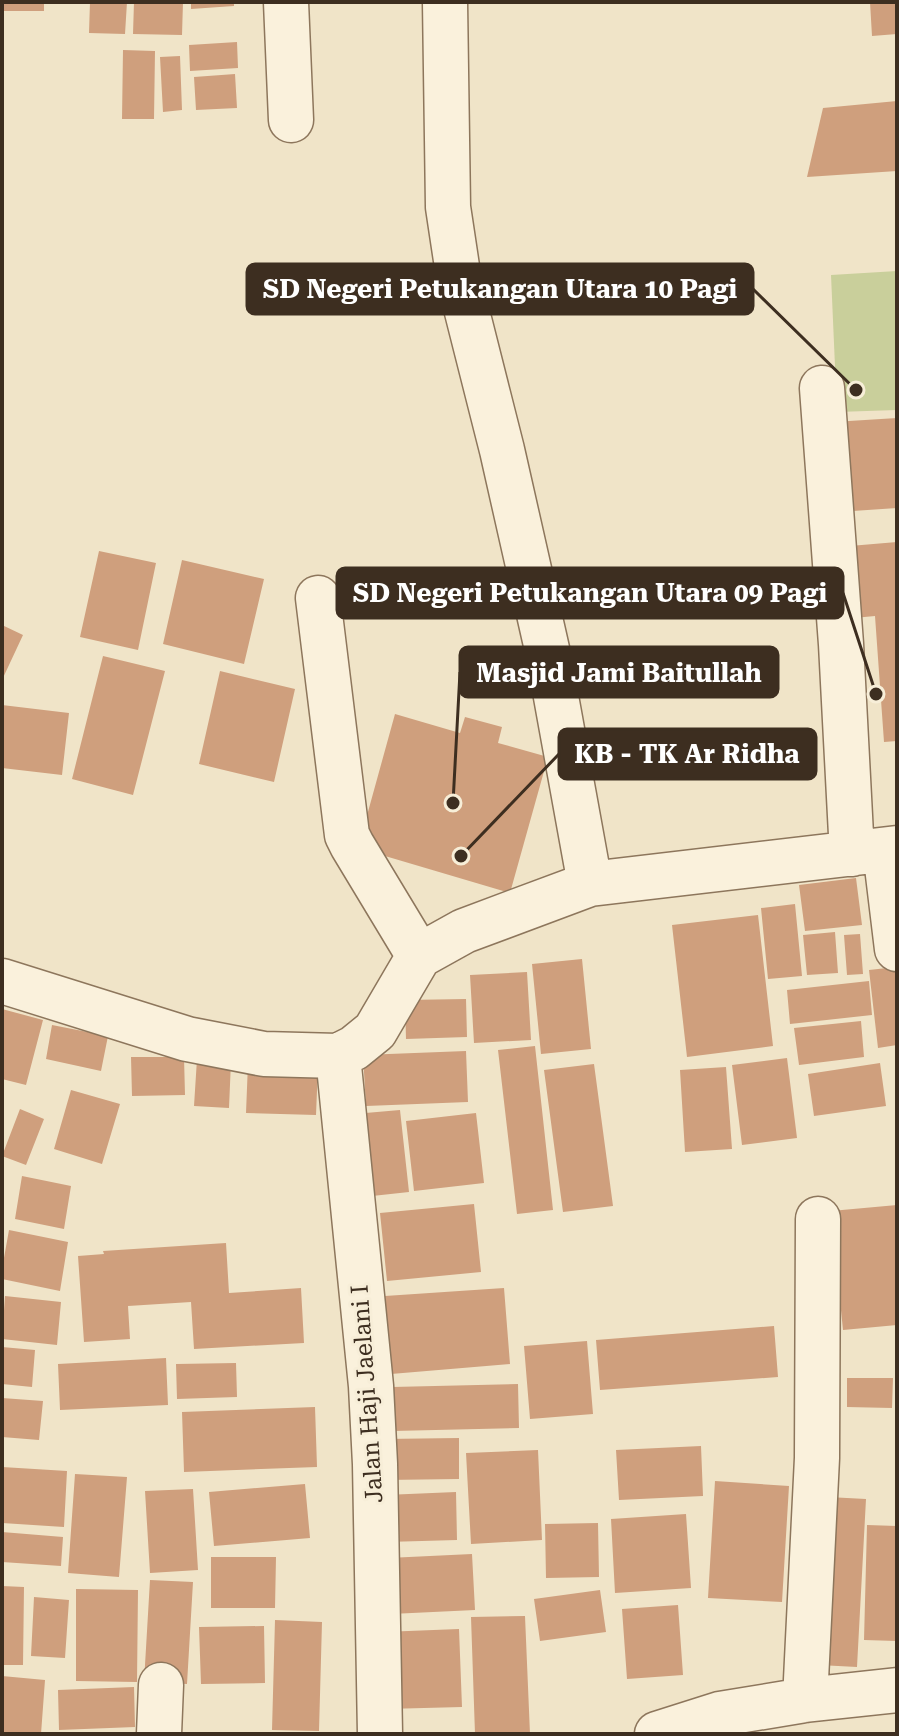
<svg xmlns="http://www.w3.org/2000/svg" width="899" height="1736" font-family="'Roboto Serif',serif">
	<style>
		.green { fill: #c9cf9b }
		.building { fill: #cf9f7d }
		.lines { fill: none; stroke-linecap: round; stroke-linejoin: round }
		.minor-casing { stroke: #8d765c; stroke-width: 47 }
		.minor { stroke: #faf1dc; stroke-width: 44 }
		.labels { text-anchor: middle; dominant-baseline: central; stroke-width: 6; stroke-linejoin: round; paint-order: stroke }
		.street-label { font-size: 24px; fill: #3d2e20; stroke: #f7eed8 }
		.leader { fill: none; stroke: #3d2e20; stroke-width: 3 }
		.callout-dot { fill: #3d2e20; stroke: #f7eed8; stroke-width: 3 }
		.callout { fill: #3d2e20; stroke: #3d2e20; stroke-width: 3 }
		.callout-label { font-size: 26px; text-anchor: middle; font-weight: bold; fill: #fff }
	</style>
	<rect width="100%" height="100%" fill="#f0e4c8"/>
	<path class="green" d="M897,271V410L837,412L831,275Z"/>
	<path class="building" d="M2,2H44V11H2Z
		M90,2H127L125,34L89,33Z
		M134,2H183L182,35L133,34Z
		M191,2H234V6L191,9Z
		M870,2H897V34L872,36Z
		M237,42L238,68L190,71L189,45Z
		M123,50L155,51L154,119H122Z
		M180,56L182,110L163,112L160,57Z
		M235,74L237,108L196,110L194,77Z
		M897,101V171L807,177L823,108Z
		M897,418V508L838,512L833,422Z
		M897,542V741L884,742L875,616L843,619L838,547Z
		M99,551L156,563L138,650L80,637Z
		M182,560L264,579L244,664L163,644Z
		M2,625L23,635L2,680Z
		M103,656L165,671L133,795L72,779Z
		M220,671L295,689L274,782L199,764Z
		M2,705L69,713L62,775L2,768Z
		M395,714L460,733L465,717L502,727L498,743L548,757L510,893L358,848Z
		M856,878L862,925L805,931L799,885Z
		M795,904L802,976L768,979L761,908Z
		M758,915L773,1046L687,1057L672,925Z
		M835,932L838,973L807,975L803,935Z
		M860,934L863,974L847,975L844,935Z
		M582,959L591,1049L541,1054L532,964Z
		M896,967L897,1045L878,1048L869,970Z
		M527,972L531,1040L474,1043L470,975Z
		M869,981L872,1015L790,1024L787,990Z
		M466,999L467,1037L406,1039L405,1000Z
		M2,1009L43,1020L26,1085L2,1079Z
		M861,1021L864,1057L799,1065L794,1028Z
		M52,1025L108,1036L101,1071L46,1059Z
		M535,1046L553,1210L517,1214L498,1050Z
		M466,1051L468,1102L366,1106L363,1055Z
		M131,1057H184L185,1095L132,1096Z
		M787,1058L797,1138L742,1145L732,1065Z
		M197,1059L231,1061L229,1108L194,1106Z
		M248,1063L318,1066L316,1115L246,1113Z
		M880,1063L886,1106L814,1116L808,1074Z
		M594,1064L613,1206L563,1212L544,1070Z
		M726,1067L732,1149L685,1152L680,1070Z
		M71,1090L120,1104L102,1164L54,1149Z
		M20,1109L44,1119L26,1165L2,1156Z
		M400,1110L409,1192L363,1197L354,1114Z
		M476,1113L484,1183L414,1191L406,1121Z
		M22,1176L71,1186L64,1229L15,1219Z
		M474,1204L481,1272L387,1281L380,1213Z
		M897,1205V1325L843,1330L831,1211Z
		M9,1230L68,1242L60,1291L2,1279V1269Z
		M226,1243L229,1293L301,1288L304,1343L194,1349L191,1302L128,1306L130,1339L84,1342L78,1256L104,1254L103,1251Z
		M504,1288L510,1364L391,1374L385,1296Z
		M5,1296L61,1302L57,1345L2,1339Z
		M774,1326L778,1377L600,1390L596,1340Z
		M587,1341L593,1414L530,1419L524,1346Z
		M2,1347L35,1350L32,1387L2,1384Z
		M166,1358L168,1405L60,1410L58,1364Z
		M236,1363L237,1397L177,1399L176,1364Z
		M847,1378H893L892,1408L847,1407Z
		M518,1384L519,1428L393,1431L392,1387Z
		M2,1398L43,1401L39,1440L2,1437Z
		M315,1407L317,1467L184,1472L182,1412Z
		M459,1438V1479L385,1480L384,1439Z
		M701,1446L703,1496L619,1500L616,1450Z
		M538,1450L542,1540L471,1544L466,1453Z
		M2,1467L67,1471L64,1527L2,1523Z
		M75,1474L127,1477L119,1577L68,1573Z
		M715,1481L789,1486L782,1602L708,1598Z
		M305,1484L310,1538L214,1546L209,1492Z
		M193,1489L198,1570L150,1573L145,1491Z
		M456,1492L457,1540L386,1542L385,1495Z
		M828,1497L866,1499L857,1667L819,1665Z
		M686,1514L691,1588L615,1593L611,1519Z
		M598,1523L599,1577L546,1578L545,1524Z
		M867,1525L897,1526V1641L864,1640Z
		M2,1532L63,1537L61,1566L2,1562Z
		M472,1554L475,1610L391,1614L388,1558Z
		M211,1557H276L275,1608H211Z
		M150,1580L193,1582L187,1684L144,1682Z
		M2,1586L24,1587L23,1665H2Z
		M76,1589L138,1590L137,1682L76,1681Z
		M600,1590L606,1632L540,1641L534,1599Z
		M34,1597L69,1600L65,1658L31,1656Z
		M678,1605L683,1675L627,1679L622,1609Z
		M525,1616L530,1734H475L471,1617Z
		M275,1620L322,1622L319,1731L272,1730Z
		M264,1626L265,1683L201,1684L199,1627Z
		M459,1629L462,1707L386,1709L383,1632Z
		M2,1676L45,1680L41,1734H2Z
		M134,1687L135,1727L59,1730L58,1690Z"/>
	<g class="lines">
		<g class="minor-casing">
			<path id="minor" d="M286,2L291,120
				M445,2L448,207L459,280L502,450L549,658L590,884
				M822,388L841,644L852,854
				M318,598L347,835L352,845L419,956
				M885,850L897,949
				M2,981L187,1039L264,1054L338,1056L354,1048L375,1031L419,956L464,931L590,884L897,848
				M338,1056L371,1386L375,1464L380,1734
				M805,1700L817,1458L818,1219
				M159,1734L161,1685
				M657,1734L720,1714L805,1700L897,1690"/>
		</g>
		<use href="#minor" class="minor"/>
	</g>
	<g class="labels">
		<g class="street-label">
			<text transform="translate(367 1394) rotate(-94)">Jalan Haji Jaelani I</text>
		</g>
	</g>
	<path class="leader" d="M856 390L753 289M876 694L843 593M453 803L460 672M461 856L559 754"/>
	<g class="callout-dot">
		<circle cx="856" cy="390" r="8"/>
		<circle cx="876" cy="694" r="8"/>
		<circle cx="453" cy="803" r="8"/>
		<circle cx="461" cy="856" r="8"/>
	</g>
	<g class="callout">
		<rect x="247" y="264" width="506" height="50" rx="8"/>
		<rect x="337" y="568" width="506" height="50" rx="8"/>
		<rect x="460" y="647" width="318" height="50" rx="8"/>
		<rect x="559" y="729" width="257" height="50" rx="8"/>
	</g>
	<g class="callout-label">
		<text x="500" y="298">SD Negeri Petukangan Utara 10 Pagi</text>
		<text x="590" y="602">SD Negeri Petukangan Utara 09 Pagi</text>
		<text x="619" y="682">Masjid Jami Baitullah</text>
		<text x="687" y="763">KB - TK Ar Ridha</text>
	</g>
	<rect width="899" height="1736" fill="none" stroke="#3d2e20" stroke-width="8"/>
</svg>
